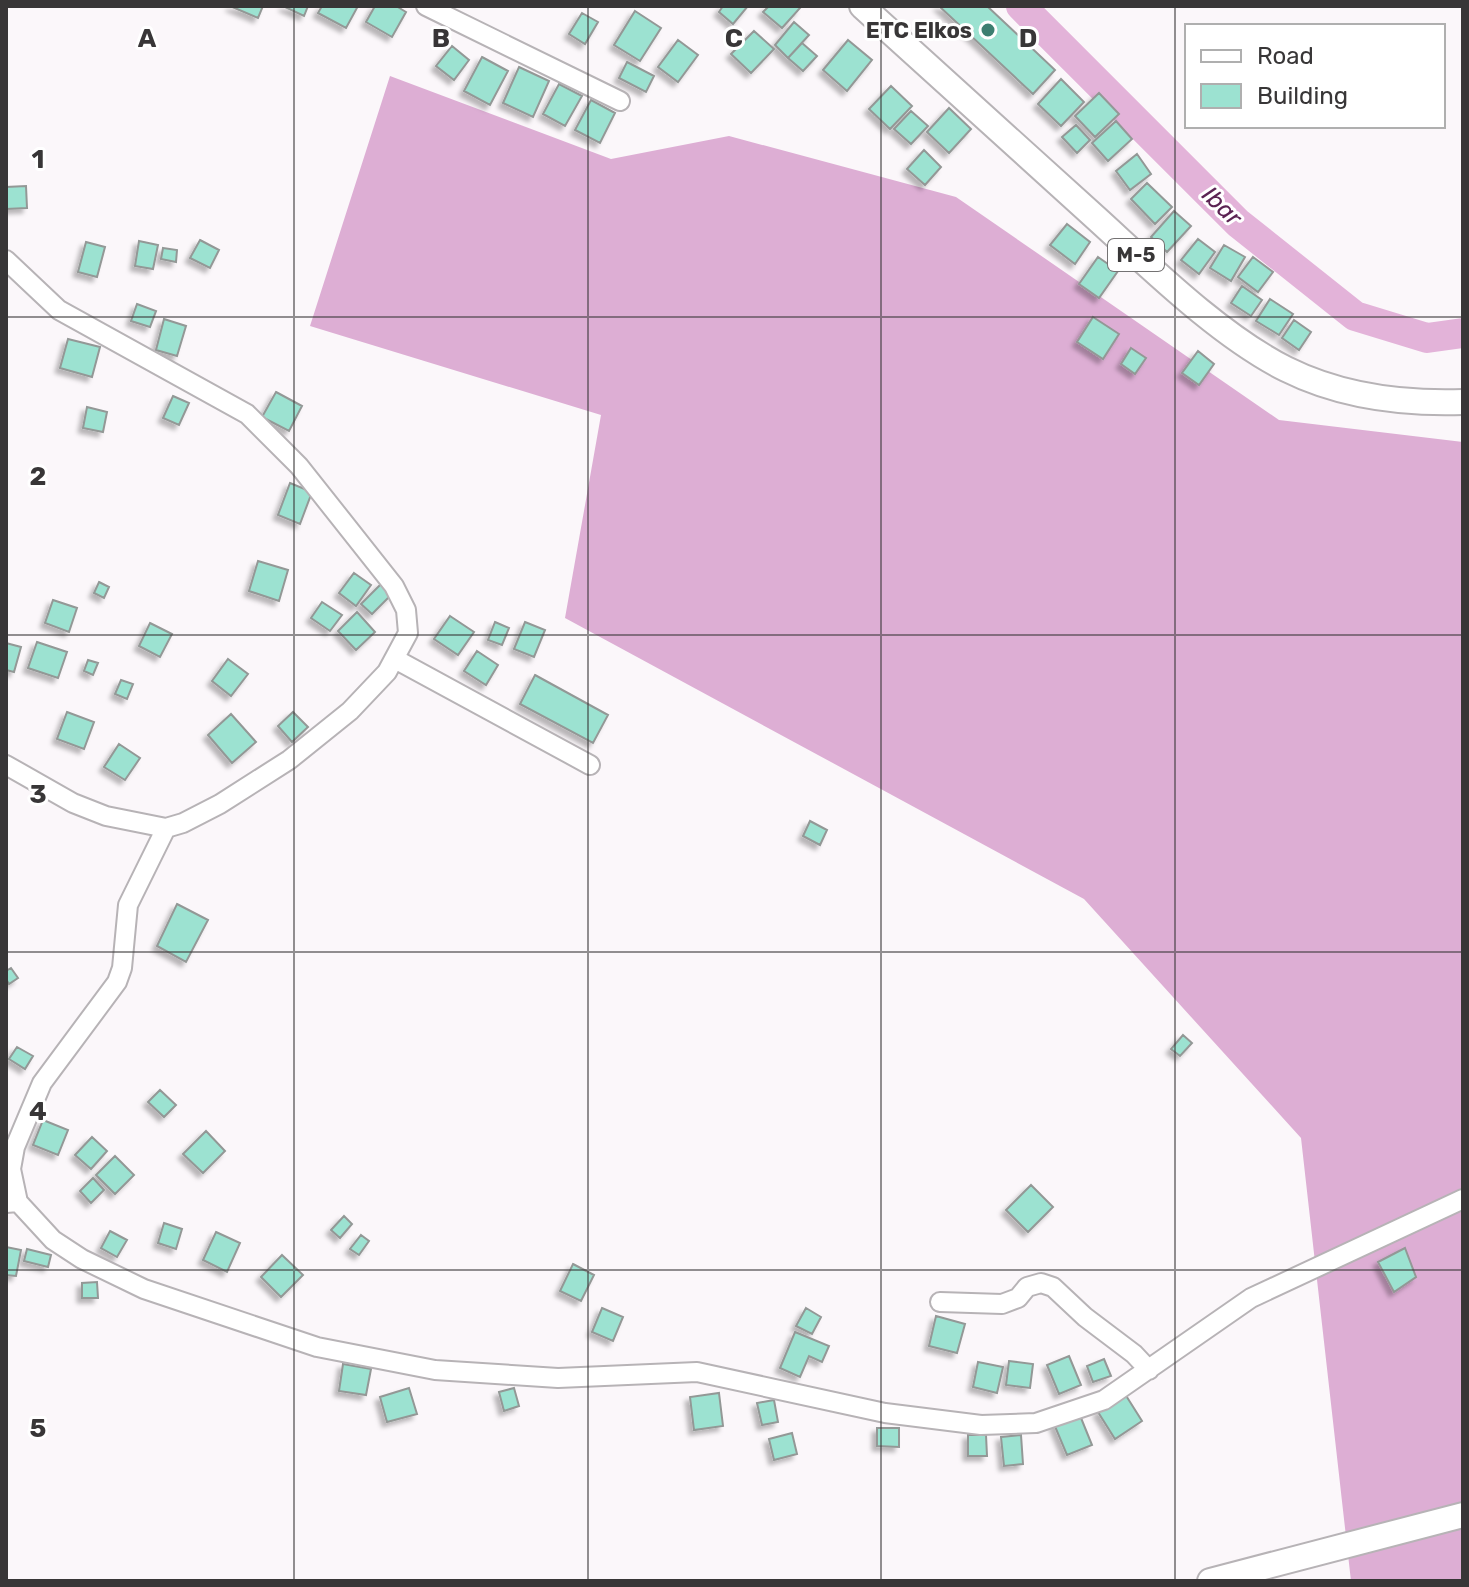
<svg xmlns="http://www.w3.org/2000/svg" width="1469" height="1587" font-family="Rubik,sans-serif">
	<style>
		.forest { fill: #ddaed4 }
		.lines { fill: none; stroke-linecap: round; stroke-linejoin: round }
		.river { stroke: #e3b3d9; stroke-width: 30 }
		.building { fill: #9ce2d1; stroke: #939896; stroke-width: 2; filter: url(#shadow) }
		.minor-casing { stroke: #b7b3b6; stroke-width: 22 }
		.major-casing { stroke: #b7b3b6; stroke-width: 28 }
		.minor { stroke: #fff; stroke-width: 18 }
		.major { stroke: #fff; stroke-width: 24 }
		.grid { fill: none; stroke: #383637; stroke-width: 2; stroke-opacity: 0.55 }
		.poi-dot { fill: #3c7e70; stroke: #fff; stroke-width: 3 }
		.labels { text-anchor: middle; dominant-baseline: central; stroke-width: 6; stroke-linejoin: round; paint-order: stroke }
		.shield { fill: #fff; stroke: #747273; stroke-width: 2 }
		.shield-label { font-size: 20px; font-weight: bold; fill: #383637 }
		.poi-label { font-size: 22px; font-weight: bold; fill: #383637; stroke: #fff; text-anchor: end }
		.water-label { font-size: 24px; font-style: italic; fill: #5b2353; stroke: #fff }
		.grid-label { font-size: 26px; text-anchor: middle; font-weight: bold; fill: #383637; stroke: #fff; stroke-width: 6; stroke-linejoin: round; paint-order: stroke }
	</style>
	<defs>
		<filter id="shadow"><feDropShadow dx="-4.5" dy="4.5" stdDeviation="2" flood-color="#0004"/></filter>
	</defs>
	<rect width="100%" height="100%" fill="#fbf7fa"/>
	<path class="forest" d="M390,76L611,159L729,136L956,197L1279,420L1463,442V1581H1351L1301,1138L1084,899L565,618L601,415L310,326Z"/>
	<g class="lines">
		<path class="river" d="M1021,6L1238,223L1355,316L1427,338L1463,333"/>
	</g>
	<path class="building" d="M230,6H263L258,18Z
		M283,6H308L304,16Z
		M322,6H358L346,28L318,13Z
		M375,6H396L406,12L392,37L366,22Z
		M723,6H748L733,24L719,12Z
		M769,6H797L800,8L782,28L763,12Z
		M939,6H987L1055,70L1033,94Z
		M635,11L661,28L640,61L614,45Z
		M582,13L598,22L585,44L569,34Z
		M794,22L809,35L788,58L775,45Z
		M754,31L774,49L751,73L731,54Z
		M678,40L698,55L678,82L658,67Z
		M848,40L872,60L847,91L823,70Z
		M802,43L817,56L803,71L788,58Z
		M452,46L469,60L454,80L436,66Z
		M482,57L508,71L490,105L464,91Z
		M627,62L654,76L646,92L619,78Z
		M519,67L549,81L533,117L503,103Z
		M1061,79L1084,102L1061,126L1038,104Z
		M559,84L582,96L565,126L543,114Z
		M891,86L912,106L890,129L869,109Z
		M1099,93L1119,114L1095,137L1075,116Z
		M591,100L615,113L600,143L575,130Z
		M949,108L971,129L949,153L927,132Z
		M911,111L928,126L911,144L894,129Z
		M1116,121L1132,139L1108,161L1092,143Z
		M1076,125L1090,140L1077,153L1062,137Z
		M924,150L941,167L925,185L907,169Z
		M1137,154L1151,174L1130,190L1116,171Z
		M1147,183L1172,207L1155,224L1131,199Z
		M26,186L27,208L6,209V187Z
		M1174,211L1191,226L1167,252L1151,237Z
		M1067,224L1090,242L1075,264L1050,245Z
		M1198,239L1215,252L1199,274L1181,260Z
		M200,240L219,250L210,268L190,258Z
		M139,241L158,245L153,269L135,266Z
		M86,242L105,247L97,277L78,272Z
		M1224,245L1245,257L1231,281L1210,268Z
		M163,248L177,250L176,262L161,259Z
		M1098,257L1118,271L1099,298L1079,284Z
		M1253,257L1273,272L1258,292L1238,277Z
		M1242,286L1262,300L1251,316L1231,303Z
		M1270,299L1293,314L1279,335L1256,321Z
		M137,304L156,311L150,327L131,321Z
		M1093,317L1119,334L1103,359L1077,342Z
		M164,319L186,326L177,356L156,350Z
		M1294,320L1311,332L1299,350L1282,338Z
		M68,339L100,347L92,377L60,368Z
		M1131,348L1146,358L1135,374L1121,364Z
		M1198,351L1214,364L1199,385L1182,373Z
		M276,392L302,406L289,431L262,417Z
		M173,396L189,403L179,425L163,418Z
		M87,407L107,412L103,432L83,428Z
		M290,483L312,492L300,524L278,515Z
		M258,561L288,570L279,601L249,591Z
		M354,573L371,585L356,606L339,593Z
		M99,582L109,587L104,598L94,593Z
		M382,583L392,594L372,614L361,604Z
		M53,600L77,608L69,632L45,623Z
		M322,602L342,615L330,631L311,618Z
		M357,612L375,632L356,650L338,631Z
		M450,616L474,632L458,655L434,639Z
		M495,622L509,628L502,645L488,640Z
		M525,622L545,630L534,657L514,649Z
		M150,623L172,634L160,657L139,646Z
		M37,642L67,652L58,678L28,668Z
		M6,643L21,647L14,672L6,670Z
		M477,651L498,665L486,685L464,671Z
		M228,659L248,674L231,696L212,681Z
		M88,660L98,663L93,675L84,671Z
		M535,675L608,715L593,743L520,704Z
		M121,680L133,684L127,699L115,694Z
		M67,712L94,722L84,749L57,739Z
		M293,712L308,727L292,742L278,726Z
		M231,714L256,742L232,763L208,735Z
		M119,744L140,758L125,780L104,767Z
		M810,821L827,830L820,845L803,836Z
		M177,904L208,920L186,962L157,946Z
		M11,968L18,978L9,984L6,979V971Z
		M1183,1035L1192,1043L1180,1056L1171,1049Z
		M17,1047L33,1056L25,1069L9,1059Z
		M160,1090L176,1105L164,1117L148,1102Z
		M43,1120L68,1130L58,1155L33,1145Z
		M206,1131L225,1151L203,1173L183,1154Z
		M92,1137L107,1151L91,1169L75,1155Z
		M115,1156L134,1175L115,1194L96,1175Z
		M93,1178L104,1190L91,1203L80,1191Z
		M1031,1185L1053,1207L1028,1232L1006,1210Z
		M344,1216L352,1224L340,1238L331,1230Z
		M164,1223L182,1229L176,1249L158,1243Z
		M110,1231L127,1240L117,1257L101,1248Z
		M216,1232L240,1243L227,1272L203,1260Z
		M361,1235L369,1241L359,1255L350,1249Z
		M6,1247L21,1250L16,1276L6,1275Z
		M1405,1248L1416,1277L1394,1292L1378,1262Z
		M27,1249L51,1255L48,1267L24,1261Z
		M282,1255L303,1275L281,1297L261,1277Z
		M573,1264L594,1275L581,1301L560,1291Z
		M97,1282L98,1298H82V1283Z
		M602,1308L623,1317L613,1341L592,1332Z
		M806,1308L821,1317L812,1334L796,1326Z
		M936,1316L965,1324L957,1353L929,1346Z
		M795,1332L829,1346L822,1362L809,1356L800,1377L780,1368Z
		M1069,1356L1081,1385L1059,1394L1047,1365Z
		M1104,1359L1111,1376L1093,1382L1087,1366Z
		M1009,1361L1033,1364L1030,1388L1006,1385Z
		M978,1362L1003,1367L997,1393L973,1387Z
		M343,1364L371,1369L366,1395L339,1391Z
		M409,1388L417,1414L387,1422L380,1397Z
		M514,1388L519,1406L504,1411L499,1392Z
		M719,1393L723,1426L694,1430L690,1397Z
		M1125,1394L1142,1421L1115,1439L1098,1412Z
		M774,1400L778,1422L762,1425L757,1403Z
		M1079,1413L1092,1445L1067,1455L1054,1424Z
		M877,1428H899V1447L877,1446Z
		M792,1433L797,1454L774,1460L769,1439Z
		M968,1435H986L987,1456H968Z
		M1021,1435L1023,1464L1004,1466L1001,1437Z"/>
	<g class="lines">
		<g class="minor-casing">
			<path id="minor" d="M426,6L620,101
				M6,260L59,310L247,414L299,466L394,586L406,610L408,633L387,672L350,711L289,760L220,804L183,823L166,828L106,816L73,803L6,765
				M395,659L590,765
				M18,1202L11,1169L15,1147L42,1083L117,982L122,968L128,905L166,828
				M6,1203L18,1202L53,1240L82,1259L144,1289L317,1347L435,1370L558,1378L697,1372L885,1413L981,1425L1036,1423L1104,1400L1251,1298L1463,1199
				M940,1302L1002,1304L1018,1298L1027,1287L1041,1283L1053,1287L1085,1317L1134,1354L1149,1370"/>
		</g>
		<g class="major-casing">
			<path id="major" d="M862,6C940,77 1018,148 1096,218C1151,268 1220,336 1286,369C1340,396 1403,404 1463,402
				M1210,1581L1463,1515"/>
		</g>
		<use href="#minor" class="minor"/>
		<use href="#major" class="major"/>
	</g>
	<path class="grid" d="M294,6V1581M588,6V1581M881,6V1581M1175,6V1581M6,317H1463M6,635H1463M6,952H1463M6,1270H1463"/>
	<circle class="poi-dot" cx="988" cy="30" r="8"/>
	<g class="labels">
		<rect class="shield" x="1108" y="239" width="56" height="32" rx="6"/>
		<g class="shield-label">
			<text x="1136" y="255">M-5</text>
		</g>
		<g class="poi-label">
			<text x="972" y="30">ETC Elkos</text>
		</g>
		<g class="water-label">
			<text transform="translate(1222 206) rotate(44)">Ibar</text>
		</g>
	</g>
	<g class="grid-label">
		<text x="147" y="47">A</text>
		<text x="441" y="47">B</text>
		<text x="734" y="47">C</text>
		<text x="1028" y="47">D</text>
		<text x="38" y="168">1</text>
		<text x="38" y="485">2</text>
		<text x="38" y="803">3</text>
		<text x="38" y="1120">4</text>
		<text x="38" y="1437">5</text>
	</g>
	<rect width="1469" height="1587" fill="none" stroke="#383637" stroke-width="16"/>
	<rect x="1185" y="24" width="260" height="104" fill="#ffffff" stroke="#afafaf" stroke-width="2"/>
	<rect x="1201" y="50" width="40" height="12" fill="#ffffff" stroke="#afafaf" stroke-width="2"/>
	<text x="1257" y="64" font-size="24" fill="#383637">Road</text>
	<rect x="1201" y="84" width="40" height="24" fill="#9ce2d1" stroke="#afafaf" stroke-width="2"/>
	<text x="1257" y="104" font-size="24" fill="#383637">Building</text>
</svg>
